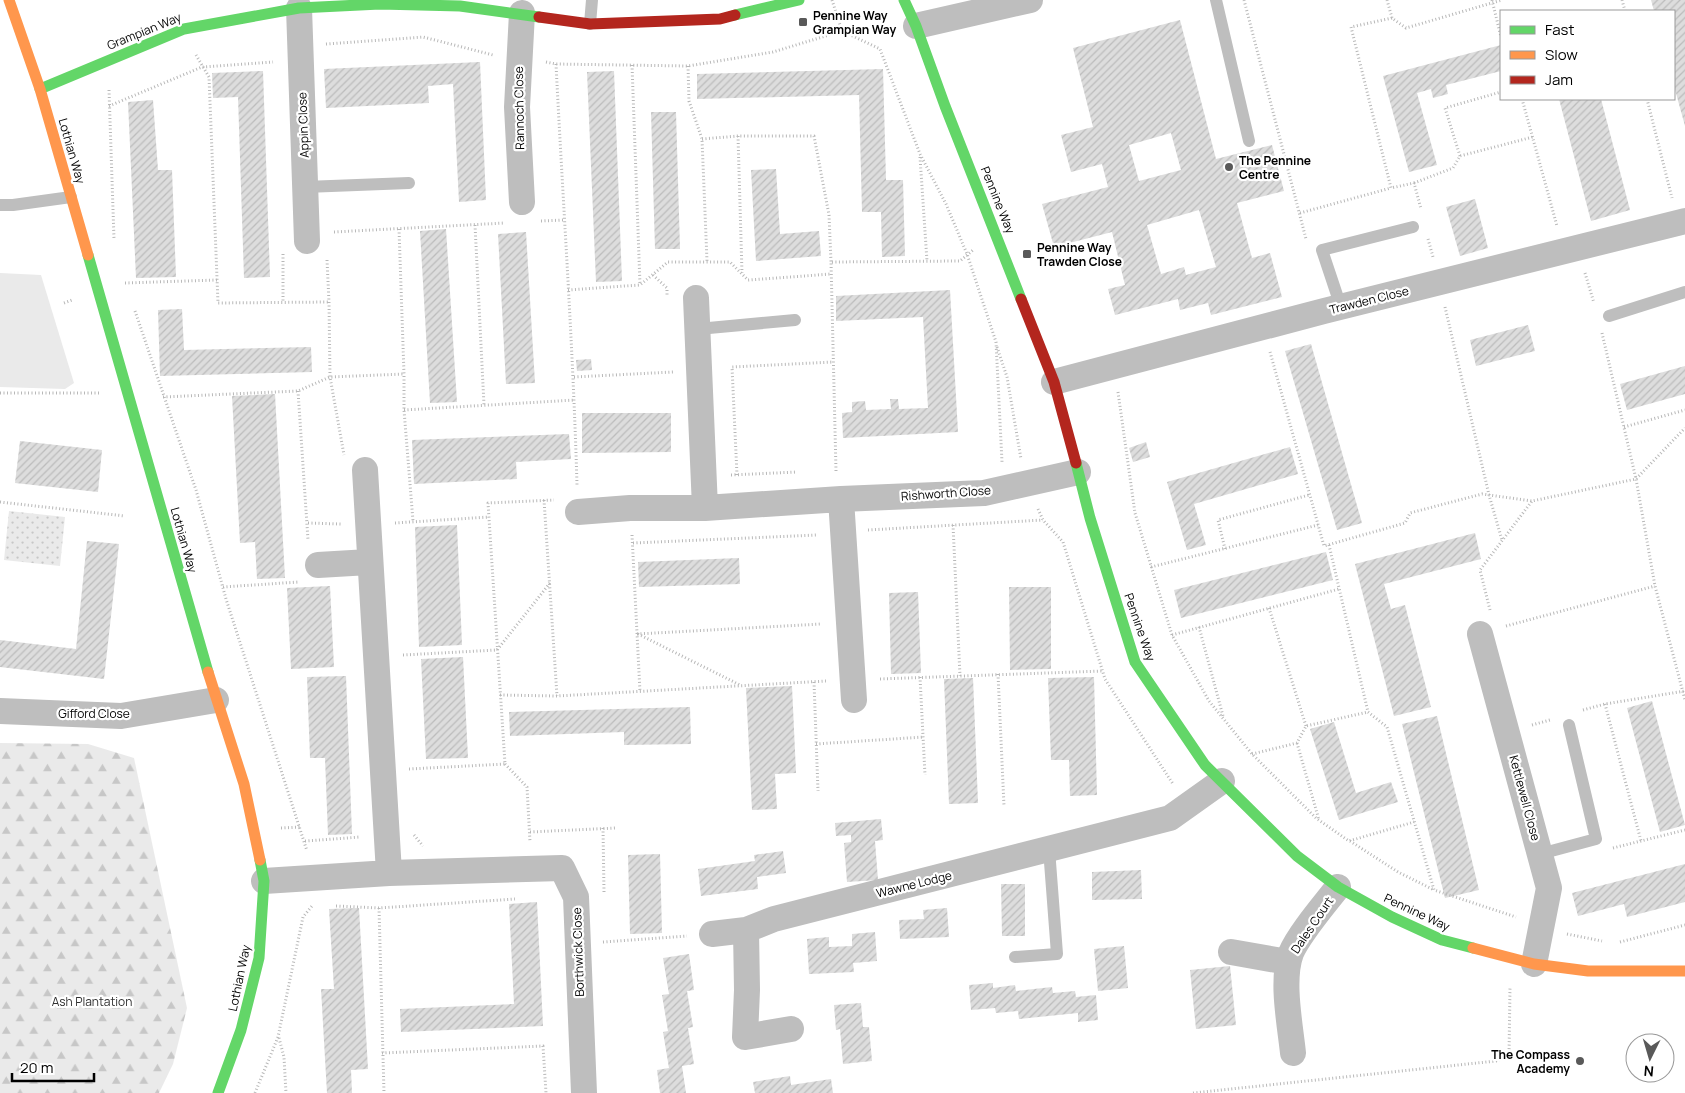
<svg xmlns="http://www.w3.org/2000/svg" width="1685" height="1093" font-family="Manrope,sans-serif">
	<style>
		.grass { fill: url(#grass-dots) }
		.forest { fill: url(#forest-firs) }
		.green { fill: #eaeaea }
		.building { fill: url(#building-hatch); fill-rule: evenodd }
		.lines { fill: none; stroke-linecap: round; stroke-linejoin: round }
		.path { stroke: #b8b8b8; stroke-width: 3; stroke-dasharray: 1 2.5; stroke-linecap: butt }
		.lane { stroke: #bebebe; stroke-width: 12 }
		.street { stroke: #bebebe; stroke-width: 26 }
		.fast { stroke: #63d668; stroke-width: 11 }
		.slow { stroke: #ff974d; stroke-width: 11 }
		.jam { stroke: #b3261e; stroke-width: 11 }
		.poi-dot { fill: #595959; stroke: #fff; stroke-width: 2 }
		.labels { text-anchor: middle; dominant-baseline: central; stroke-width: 4.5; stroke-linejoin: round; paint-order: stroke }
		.poi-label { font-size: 12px; font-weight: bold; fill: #000; stroke: #fff; text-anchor: start }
		.street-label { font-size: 12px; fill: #000; stroke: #fff }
		.park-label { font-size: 12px; fill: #303030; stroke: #fff }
	</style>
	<defs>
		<pattern id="grass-dots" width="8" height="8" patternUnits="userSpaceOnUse" patternTransform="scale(1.25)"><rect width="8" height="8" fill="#eaeaea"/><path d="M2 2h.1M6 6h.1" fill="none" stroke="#c7c7c7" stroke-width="1.8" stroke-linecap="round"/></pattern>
		<pattern id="forest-firs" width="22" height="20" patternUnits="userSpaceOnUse" patternTransform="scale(1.25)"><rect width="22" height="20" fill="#eaeaea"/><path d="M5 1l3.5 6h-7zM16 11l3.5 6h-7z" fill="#c7c7c7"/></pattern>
		<pattern id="building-hatch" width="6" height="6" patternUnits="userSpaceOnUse" patternTransform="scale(1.25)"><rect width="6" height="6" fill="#ddd"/><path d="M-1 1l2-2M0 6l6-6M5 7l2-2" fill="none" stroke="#bcbcbc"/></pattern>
	</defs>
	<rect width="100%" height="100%" fill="#fff"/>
	<path class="grass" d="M9,511L65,517L60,566L4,560Z"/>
	<path class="forest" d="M0,743L88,744L134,758L187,1008L173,1064L159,1093H0Z"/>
	<path class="green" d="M0,273L41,275L74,383L65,389L0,387Z"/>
	<path class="building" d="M1651,0H1685V126L1674,86V11H1654Z
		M1180,20L1216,159L1272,145L1284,191L1237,203L1252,258L1270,253L1282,297L1211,315L1208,303L1180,310L1178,299L1115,315L1108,289L1125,285L1112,232L1054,247L1042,204L1108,187L1102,164L1071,172L1061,135L1093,127L1073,48ZM1171,133L1181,170L1139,181L1129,145ZM1199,210L1216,267L1186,275L1184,267L1161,274L1147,225Z
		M1501,45V71L1446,85L1448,94L1433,98L1431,89L1417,93L1437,165L1409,172L1383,76Z
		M480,62L486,200L459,202L453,84L428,86L429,103L326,108L324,69Z
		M883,69L886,180H903L905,256L882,257L881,212H862L859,95L697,99V74Z
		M263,71L270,277L244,278L238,97L213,98L212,73Z
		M614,71L622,281L596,282L587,72Z
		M1559,99H1601L1630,210L1591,221Z
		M153,100L158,170H172L176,277L136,278L128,102Z
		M651,112H676L680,249H655Z
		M776,169L780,234L819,231L821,256L756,261L751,170Z
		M1475,199L1488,248L1460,256L1446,207Z
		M446,229L457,402L430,403L420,231Z
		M526,232L535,383L506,384L498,234Z
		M950,290L958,432L843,438L842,413L852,412V402L865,401L866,410L891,409L890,399H898L899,409L928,408L923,317L836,321V296Z
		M182,309L184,350L311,347L312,372L160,376L158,310Z
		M1528,325L1535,351L1476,366L1470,340Z
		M1311,344L1362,523L1337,530L1285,351Z
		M591,359L592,370L577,371L576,360Z
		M1685,366V394L1627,410L1620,384Z
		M275,394L285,578L257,579L255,542L240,543L232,396Z
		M582,413H671V452L582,453Z
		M569,434L571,459L516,462L517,479L414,484L412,440Z
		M20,441L102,450L98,492L15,483Z
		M1146,442L1150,457L1133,462L1129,448Z
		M1290,447L1298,474L1194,504L1206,545L1187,550L1167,482Z
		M457,525L462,645L419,647L415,527Z
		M1475,533L1481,559L1384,584L1391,609L1405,605L1431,707L1394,716L1355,564Z
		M87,541L119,544L104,679L0,667V640L76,649Z
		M1326,552L1333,580L1181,618L1174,590Z
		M739,558L740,584L639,587L638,562Z
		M330,586L334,667L291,669L287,588Z
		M1009,587H1051V669L1010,670Z
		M918,592L921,673L891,674L889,593Z
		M463,657L468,758L426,759L421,659Z
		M346,676L352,834L328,835L325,758H310L307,677Z
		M1094,677L1097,795L1070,796L1069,760H1051L1048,678Z
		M973,678L978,803L949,804L944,679Z
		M792,686L796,773L775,774L777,809L752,810L746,688Z
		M1652,701L1685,825L1660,832L1627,708Z
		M690,707L691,744L624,745V732L510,736L509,712Z
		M1437,716L1479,890L1445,898L1402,724Z
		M1334,722L1356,793L1391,782L1398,802L1339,820L1310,729Z
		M881,819L883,840L875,841L878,880L847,882L844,843L851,842V835L836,836L835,823Z
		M783,851L786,873L757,877L758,889L701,896L698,869L755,861L754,855Z
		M660,854L662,933L630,934L628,855Z
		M1685,864V902L1627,917L1624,904L1578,916L1572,893Z
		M1141,870L1142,899L1092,900V872Z
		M1001,884H1025V936H1002Z
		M537,902L543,1026L401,1032L400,1009L514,1004L509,904Z
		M359,908L368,1069L351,1070L352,1093H327L321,989H334L329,909Z
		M947,908L949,937L900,939L899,920L924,919L923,910Z
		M875,932L877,961L853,963L854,972L809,974L807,939L829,937V947L852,946V934Z
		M1124,946L1128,988L1098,991L1094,949Z
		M689,954L694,990L687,991L693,1027L688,1028L694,1064L682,1066L686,1093H660L657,1070L669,1068L663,1032L668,1031L662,995L669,994L663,958Z
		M1230,966L1236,1025L1196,1029L1190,970Z
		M993,983V988L1015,985L1016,991L1052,987L1053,993L1075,991L1076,997L1096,995L1098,1020L1078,1022V1013L1019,1019L1018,1011L996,1013L995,1008L971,1010L969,985Z
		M861,1003L863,1027H869L872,1061L843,1064L840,1029L836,1030L834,1005Z
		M790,1076L791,1085L831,1079L833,1093H755L753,1082Z"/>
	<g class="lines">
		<path class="path" d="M832,0L842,31
			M1244,0L1306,239
			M1387,0L1392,18L1406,28L1502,0
			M1492,0L1501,37
			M1622,0L1625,11
			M1392,18L1351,27L1391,188L1414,183L1421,209
			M326,44L423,37L493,55
			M196,55L209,77L218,303L329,302
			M546,62L556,64L688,66L773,52L842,31L880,49L920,154L946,204L967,254L996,342L1002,462
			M556,64C563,204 573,344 577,485
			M632,65L640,285
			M688,66L689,101L702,139L707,261
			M109,90L114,239
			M1522,99L1557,226
			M1647,99L1672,198
			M109,106L202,67L273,62
			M738,136L742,273
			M702,139L738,136H814L829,215L831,262
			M1460,156L1445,108L1501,92
			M920,157L927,261
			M1414,183L1453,168L1460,156L1533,137
			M1300,213L1391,188
			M541,221L564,220
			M475,225L484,405
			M399,229L404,374V410L413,521
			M334,232L505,223
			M1428,239L1433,257
			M283,254V302
			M327,260L329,302L330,377L344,455
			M1585,273L1594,303
			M653,275L667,288V296
			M125,283L217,280
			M568,290L640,285L668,262H730L748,280L831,274
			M64,303L72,300
			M1445,307L1489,495L1502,540
			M135,311L196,490L226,599L307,851
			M1602,333L1636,479L1655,586L1685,700
			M997,347L1007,377L1021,459
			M1270,352L1324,546L1405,523L1410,513L1482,494L1532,501L1636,479L1685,428
			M574,377L673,372
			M298,391L308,540
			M1118,392L1135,513L1172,635L1209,701L1252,754L1316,818L1349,841L1414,822
			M0,393H99
			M163,397L298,391L330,377L404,374
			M404,410L575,400
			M1624,427L1685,410
			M836,471L831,262L960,261L973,250
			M731,475L797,472
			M737,475L732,367L833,362
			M544,500L557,696
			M0,502L125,516
			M1038,509L1043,520L1063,542L1105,679L1173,784
			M308,523L341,524
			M395,523L489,517
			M953,525L960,676
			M868,530L1043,520
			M632,535L640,692
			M633,543L817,535
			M1329,545L1368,712L1387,727L1434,890L1516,917
			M1225,549L1218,520L1309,495
			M1151,567L1318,525
			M223,587L299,582
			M1269,608L1306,726
			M1490,610L1480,570L1532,501
			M1506,626L1655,586
			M1199,627L1223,716
			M637,634L821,624
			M638,634L740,685
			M1172,635L1339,589
			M403,655L497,650L550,583
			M998,674L1004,806
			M920,677L925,775
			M880,679L1103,671
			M814,682L818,791
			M500,695L557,696L826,681
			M1605,704L1641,841
			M1583,710L1605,704L1685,691
			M1532,725L1550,720
			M1297,743L1319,820
			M816,744L924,737
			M1252,754L1297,743L1306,726L1368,712
			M505,764L527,787L530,842
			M409,769L505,764L488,503L554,500
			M281,828L301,827
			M603,828L604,892
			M530,832L616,828
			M414,835L423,846
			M305,841L360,837
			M1350,841L1398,872L1434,890
			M1613,848L1685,830
			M336,906L379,908L515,899
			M379,908L384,1093
			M1567,934L1602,941
			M603,942L687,936
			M1620,942L1685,925
			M279,1038L284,1057L286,1093
			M382,1053L543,1046L546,1093
			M255,1093L278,1037L303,917L312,906
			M1193,1093L1496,1061L1509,1056L1510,987"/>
		<path class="lane" d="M1216,0L1249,141
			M590,24L592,0
			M305,187L409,183
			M0,205H13L71,197
			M1341,307L1322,250L1413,227
			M1609,316L1685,292
			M698,329L795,320
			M1540,854L1596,839L1569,725
			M1015,957L1057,954L1049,849"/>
		<path class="street" d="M299,8L307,241
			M522,13L517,107L522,202
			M916,26L1030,0
			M696,298L705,508
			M1054,382L1324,311L1685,221
			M365,470L389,873
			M841,499L854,700
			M578,512L630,508H705L841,499L984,493L1078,472
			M318,565L369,562
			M1480,634L1549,888L1534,964
			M0,711L121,716L216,700
			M264,881L389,873L562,868L576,897L584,1093
			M712,934L746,930
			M1231,952L1288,962
			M791,1029L745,1037L747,990L746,930L774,919L1170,818L1222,781
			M1293,1053C1290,1024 1281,980 1291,953C1299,934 1324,905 1338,887"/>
		<path class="fast" d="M904,0L916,26L945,106L1021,299
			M735,15L799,0
			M40,89L184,29L299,8L380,4L460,6L539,17
			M88,255L208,672
			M1076,463L1090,518L1135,662L1205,765L1297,856L1338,887L1392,917L1442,940L1473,948
			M218,1093L241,1030L259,958L264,881L260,860"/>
		<path class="slow" d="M9,0L40,89L88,255
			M208,672L244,784L260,860
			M1473,948L1534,964L1588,971H1685"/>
		<path class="jam" d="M539,17L590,24L720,19L735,15
			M1021,299L1054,382L1076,463"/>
	</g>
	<g class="poi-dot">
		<rect x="798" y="17" width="10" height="10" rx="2.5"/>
		<circle cx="1229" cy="167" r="5"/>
		<rect x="1022" y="249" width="10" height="10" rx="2.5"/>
		<circle cx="1580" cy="1061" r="5"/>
	</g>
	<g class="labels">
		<g class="poi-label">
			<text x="813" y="15">Pennine Way<tspan x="813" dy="14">Grampian Way</tspan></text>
			<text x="1239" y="160">The Pennine<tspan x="1239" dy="14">Centre</tspan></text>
			<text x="1037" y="247">Pennine Way<tspan x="1037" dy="14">Trawden Close</tspan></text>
			<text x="1570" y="1054" text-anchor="end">The Compass<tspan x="1570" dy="14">Academy</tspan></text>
		</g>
		<g class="street-label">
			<text transform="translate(144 31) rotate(-22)">Grampian Way</text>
			<text transform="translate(519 108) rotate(-91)">Rannoch Close</text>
			<text transform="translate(303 125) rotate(-92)">Appin Close</text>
			<text transform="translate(72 151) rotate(74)">Lothian Way</text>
			<text transform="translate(998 200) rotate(68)">Pennine Way</text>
			<text transform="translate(1369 300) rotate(-14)">Trawden Close</text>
			<text transform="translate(946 493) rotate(-4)">Rishworth Close</text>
			<text transform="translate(184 540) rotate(74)">Lothian Way</text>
			<text transform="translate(1140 627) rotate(71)">Pennine Way</text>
			<text x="94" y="713">Gifford Close</text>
			<text transform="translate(1525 798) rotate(75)">Kettlewell Close</text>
			<text transform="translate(914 884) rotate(-14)">Wawne Lodge</text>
			<text transform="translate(1417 912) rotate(25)">Pennine Way</text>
			<text transform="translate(1312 925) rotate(-56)">Dales Court</text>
			<text transform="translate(578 952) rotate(-92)">Borthwick Close</text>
			<text transform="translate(239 978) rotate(-78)">Lothian Way</text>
		</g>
		<g class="park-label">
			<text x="92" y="1001">Ash Plantation</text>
		</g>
	</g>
	<rect x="1500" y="10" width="175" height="90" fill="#ffffff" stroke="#999999"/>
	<rect x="1510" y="26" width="25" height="8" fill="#63d668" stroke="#999999"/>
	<text x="1545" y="35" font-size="15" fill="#000000">Fast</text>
	<rect x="1510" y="51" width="25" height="8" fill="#ff974d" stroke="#999999"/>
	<text x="1545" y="60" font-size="15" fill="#000000">Slow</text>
	<rect x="1510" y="76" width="25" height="8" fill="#b3261e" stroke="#999999"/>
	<text x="1545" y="85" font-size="15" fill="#000000">Jam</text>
	<g transform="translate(1650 1058) rotate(185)"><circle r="24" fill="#ffffff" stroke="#999999"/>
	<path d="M0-4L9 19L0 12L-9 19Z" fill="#595959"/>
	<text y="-8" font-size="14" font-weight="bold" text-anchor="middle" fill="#000000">N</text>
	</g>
	<path d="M12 1073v8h82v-8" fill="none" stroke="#000000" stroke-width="2.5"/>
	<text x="20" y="1073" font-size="15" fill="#000000" stroke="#ffffff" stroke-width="4" paint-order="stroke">20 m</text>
</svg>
